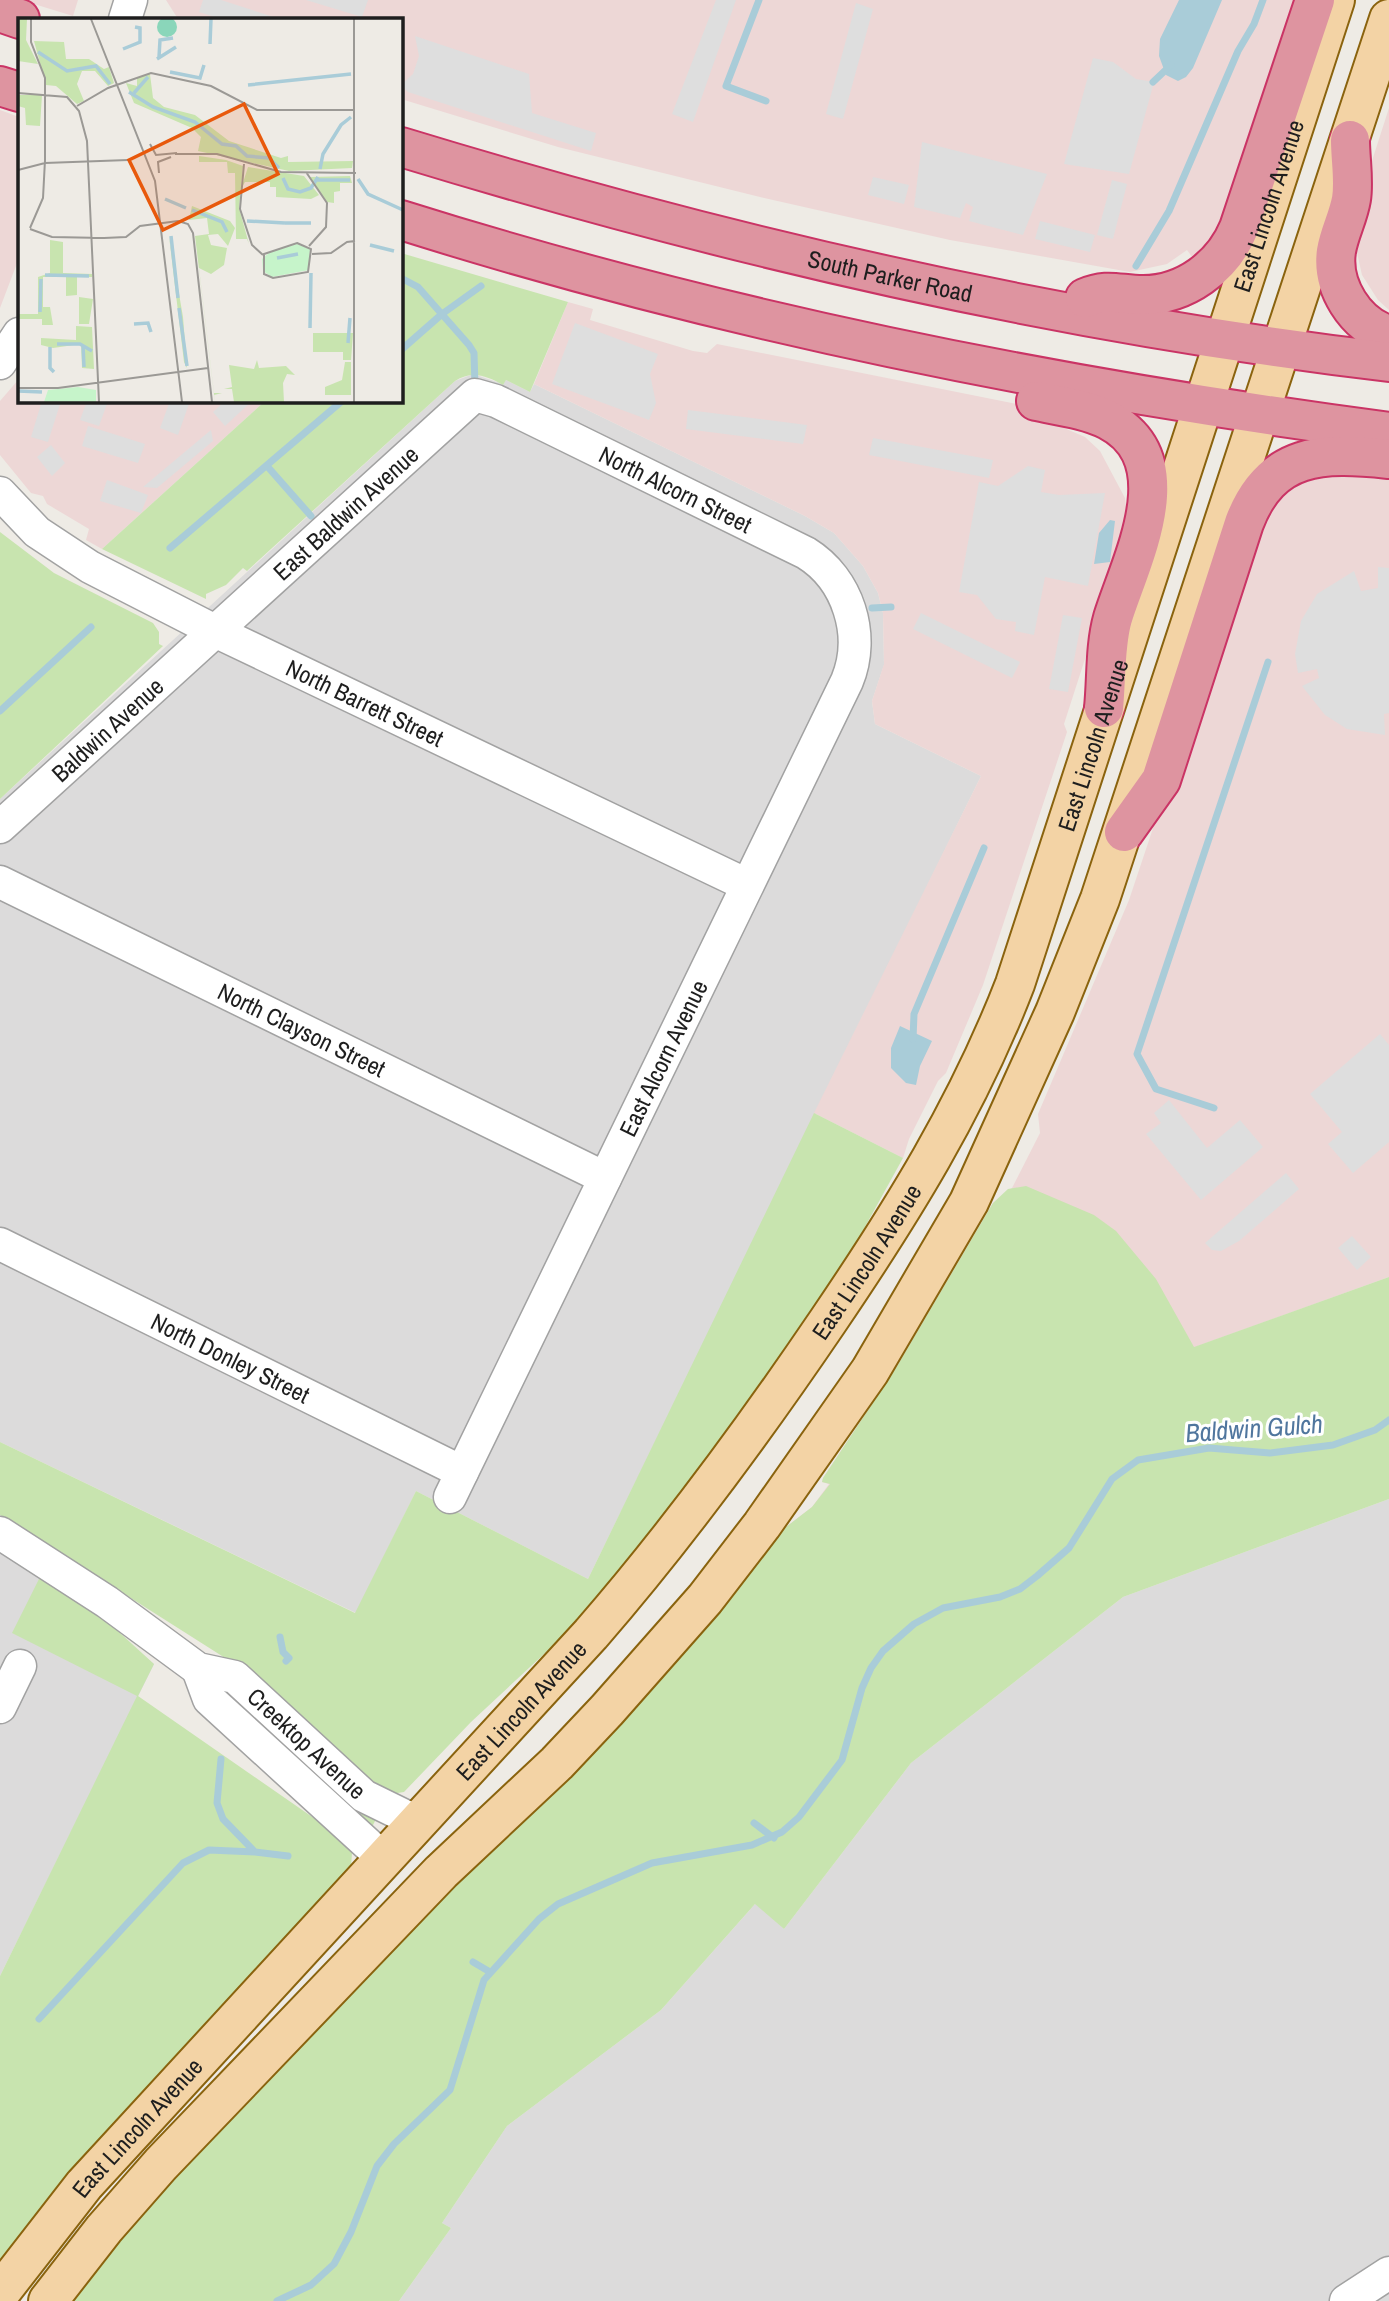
<svg xmlns="http://www.w3.org/2000/svg" width="1389" height="2301" font-family="'Archivo Narrow',sans-serif">
	<style>
		.residential { fill: #dcdbdb }
		.commercial { fill: #edd7d6 }
		.grass { fill: #c8e4af }
		.parking { fill: #dedede }
		.water { fill: #a9ccd8 }
		.lines { fill: none; stroke-linecap: round; stroke-linejoin: round }
		.stream { stroke: #a9ccd8; stroke-width: 7 }
		.minor-casing { stroke: #a2a2a2; stroke-width: 35 }
		.major-casing { stroke: #8a630e; stroke-width: 42 }
		.highway-casing { stroke: #ca3465; stroke-width: 42 }
		.minor { stroke: #fff; stroke-width: 32 }
		.major { stroke: #f3d3a5; stroke-width: 38 }
		.highway { stroke: #de94a0; stroke-width: 38 }
		.labels { text-anchor: middle; dominant-baseline: central; stroke-width: 6; stroke-linejoin: round; paint-order: stroke }
		.street-label { font-size: 24px; fill: #1e1e1e; stroke: #fff }
		.water-label { font-size: 26px; font-style: italic; fill: #50769e; stroke: #fff }
		.inset-river { fill: none; stroke: #a9ccd8; stroke-width: 3.5 }
		.inset-road { fill: none; stroke: #9b9995; stroke-width: 2 }
		.view { fill: #e8590c; fill-opacity: 0.15; stroke: #e8590c; stroke-width: 3.5 }
		.inset-edge { fill: none; stroke: #1e1e1e; stroke-width: 3.5 }
	</style>
	<rect width="100%" height="100%" fill="#eeebe5"/>
	<path class="residential" d="M473,374L503,384L506,380L530,392L534,384L805,516L834,533L863,566L878,593L883,613L884,665L872,701L875,724L981,776L588,1579L416,1491L356,1613L0,1442V799L455,381Z
		M1389,1499V2301H399L451,2228L442,2223L507,2126L661,2010L756,1903L784,1929L911,1763L1123,1597Z
		M0,1549L58,1585L154,1664L0,1976Z"/>
	<path class="commercial" d="M21,0H78L73,16Z
		M166,0H1307L1241,200L1195,261L1187,250L1167,264L1130,272L950,240L760,197L558,147L401,99V19H178Z
		M1389,108V310L1378,300L1362,275L1351,226Z
		M0,110L19,117V258L0,308Z
		M568,302L593,309L590,320L693,351L707,353L717,344L1057,412V425L1085,437L1100,451L1125,498L1127,515L1123,541L1064,724L1067,732L983,985L946,1073L938,1081L909,1139L903,1158L814,1113L981,776L875,724L872,701L884,664L883,613L878,593L863,566L834,533L805,516L534,384Z
		M19,379V401H265L102,549L86,540L89,529L47,504L43,496L31,493L0,455V401Z
		M1389,469V1277L1181,1352L620,1726L724,1607L786,1527L812,1507L829,1484L822,1482L823,1478L896,1368L993,1203L1012,1188L1040,1133L1038,1114L1129,900L1254,526L1301,475Z"/>
	<path class="grass" d="M401,253L568,302L530,392L506,380L503,385C487,376 472,370 455,381L247,571L243,568L226,585L206,594V599L102,549L265,401H401Z
		M0,532L54,573L153,623L159,632V644L163,646L0,799Z
		M814,1113L903,1158L850,1254L737,1426L587,1614L471,1722L404,1792L391,1794L379,1790L233,1663L0,1515V1442L355,1613L416,1491L588,1579Z
		M1026,1186L1094,1215L1116,1231L1156,1279L1194,1347L1389,1277V1499L1123,1597L911,1763L784,1929L755,1904L661,2010L507,2126L442,2223L451,2228L399,2301H67L117,2236L498,1840L611,1736L724,1607L786,1527L812,1507L830,1484L822,1482L823,1478L896,1368L993,1203L1008,1189Z
		M41,1575L97,1612L154,1664L138,1696L344,1839L352,1853L351,1867L0,2267V1976L137,1696L12,1633Z
		M225,1689L376,1819L372,1827L223,1691Z"/>
	<path class="parking" d="M203,0H221L280,19H221L199,12Z
		M306,0H368L362,17Z
		M716,0H736L693,122L672,114Z
		M856,3L873,9L843,119L826,114Z
		M415,36L529,74L532,113L596,133L591,151L408,92L401,85L413,74L419,56Z
		M1093,58L1113,62L1136,79L1154,82L1129,174L1064,164Z
		M922,142L1047,174L1023,235L969,221L973,207L966,203L960,218L914,207Z
		M873,177L909,185L904,204L868,195Z
		M1112,180L1127,184L1113,239L1097,235Z
		M1040,221L1095,235L1090,252L1035,239Z
		M575,323L658,354L650,374L656,403L649,420L552,384Z
		M42,401H61L48,442L31,437Z
		M87,401H108L99,426L80,420Z
		M170,401H190L178,435L160,428Z
		M225,401H252L225,426L213,412Z
		M688,410L807,425L803,444L686,429Z
		M88,426L145,444L138,463L82,446Z
		M211,430L213,441L157,488L143,487Z
		M873,438L993,460L989,478L869,455Z
		M51,445L65,463L52,476L37,457Z
		M1028,466L1045,470L1041,492L1059,495L1105,493L1088,586L1045,577L1034,635L1015,631L1016,622L996,619L977,595L959,592L979,482L998,486Z
		M107,480L148,495L141,513L100,501Z
		M1378,567L1389,568V713L1384,714L1385,735L1347,729L1325,715L1302,686L1319,678L1317,669L1298,673L1295,654L1301,621L1317,594L1354,571L1361,591L1378,588Z
		M921,613L1020,662L1012,678L913,629Z
		M1063,615L1082,618L1068,692L1049,689Z
		M1380,1034L1389,1045V1142L1353,1173L1328,1144L1342,1132L1310,1094Z
		M1169,1100L1207,1148L1240,1120L1263,1147L1201,1200L1146,1134L1161,1123L1154,1113Z
		M1286,1173L1299,1189L1239,1241L1221,1251L1212,1250L1205,1243Z
		M1352,1236L1371,1257L1357,1270L1338,1248Z"/>
	<path class="water" d="M1179,0H1222L1193,68L1186,77L1178,81L1166,75L1159,56L1160,39Z
		M1110,520L1115,521L1110,562L1094,564L1099,533Z
		M900,1026L932,1041L920,1066L916,1085L906,1083L891,1068V1048Z"/>
	<g class="lines">
		<path class="stream" d="M759,0L726,86L766,101
			M1153,82L1171,65
			M1136,266L1169,211L1238,51L1254,24L1263,0
			M401,278L418,287L469,345L474,353L475,387
			M401,350L442,314L481,286
			M267,466L311,516
			M170,548L342,401
			M872,608L891,607
			M0,711L91,627
			M913,1039L914,1014L984,848
			M1214,1108L1156,1089L1137,1054L1268,662
			M280,1637L283,1652L289,1658L286,1661
			M221,1759L217,1803L223,1819L255,1852L288,1856
			M754,1823L774,1838
			M473,1962L490,1972
			M39,2019L183,1863L209,1850L255,1852
			M277,2301L311,2285L334,2264L351,2232L377,2166L394,2144L450,2090L484,1980L539,1919L558,1904L652,1863L752,1845L782,1832L799,1817L842,1760L862,1688L871,1668L883,1651L914,1624L943,1608L1000,1597L1020,1589L1037,1576L1069,1548L1112,1479L1138,1460L1209,1448L1270,1453L1333,1445L1375,1430L1389,1420"/>
		<g class="minor-casing">
			<g id="minor">
				<path d="M125,19L131,0"/>
				<path d="M0,363L19,334"/>
				<path id="s1" d="M0,493L37,532L90,567L217,632L747,885"/>
				<path id="s2" d="M0,827L475,395L496,401L806,553C848,579 866,635 847,681L450,1497"/>
				<path id="s3" d="M0,882L605,1178"/>
				<path id="s4" d="M0,1244L462,1472"/>
				<path id="s5" d="M0,1533L107,1602L198,1669L235,1677L364,1796L417,1822"/>
				<path d="M198,1669L209,1699L384,1859"/>
				<path d="M0,1707L20,1666"/>
				<path d="M1346,2301L1389,2273"/>
			</g>
		</g>
		<g class="major-casing">
			<g id="major">
				<path id="s6" d="M0,2293L84,2185L591,1634C677,1535 754,1430 828,1321C902,1212 967,1108 1015,984L1335,0"/>
				<path d="M48,2301L104,2229L161,2164L441,1872L557,1763L607,1710L705,1599L762,1525L870,1371L969,1202L1055,1012L1100,899L1389,19"/>
			</g>
		</g>
		<g class="highway-casing">
			<g id="highway">
				<path d="M0,12L20,19"/>
				<path d="M0,86L19,92"/>
				<path d="M1350,140C1350,159 1354,181 1351,199C1348,217 1339,233 1336,251C1331,286 1355,325 1389,335"/>
				<path id="s7" d="M401,147C719,244 1058,323 1389,362"/>
				<path d="M401,220C722,321 1055,388 1389,432"/>
				<path d="M1085,298C1108,288 1119,295 1143,295C1185,295 1223,267 1239,228L1315,0"/>
				<path d="M1036,401C1060,406 1086,409 1108,420C1185,460 1131,560 1113,618C1105,646 1107,679 1104,708"/>
				<path d="M1124,832L1161,780L1244,523C1271,452 1322,452 1389,459"/>
			</g>
		</g>
		<use href="#minor" class="minor"/>
		<use href="#major" class="major"/>
		<use href="#highway" class="highway"/>
	</g>
	<g class="labels">
		<g class="street-label">
			<text stroke="none"><textPath href="#s6" startOffset="2483">East Lincoln Avenue</textPath></text>
			<text stroke="none"><textPath href="#s7" startOffset="506">South Parker Road</textPath></text>
			<text stroke="none"><textPath href="#s2" startOffset="864">North Alcorn Street</textPath></text>
			<text stroke="none"><textPath href="#s2" startOffset="467">East Baldwin Avenue</textPath></text>
			<text stroke="none"><textPath href="#s1" startOffset="424">North Barrett Street</textPath></text>
			<text stroke="none"><textPath href="#s2" startOffset="145">Baldwin Avenue</textPath></text>
			<text stroke="none"><textPath href="#s6" startOffset="1916">East Lincoln Avenue</textPath></text>
			<text stroke="none"><textPath href="#s3" startOffset="336">North Clayson Street</textPath></text>
			<text transform="translate(663 1058) rotate(-64)">East Alcorn Avenue</text>
			<text stroke="none"><textPath href="#s6" startOffset="1349">East Lincoln Avenue</textPath></text>
			<text stroke="none"><textPath href="#s4" startOffset="257">North Donley Street</textPath></text>
			<text stroke="none"><textPath href="#s6" startOffset="782">East Lincoln Avenue</textPath></text>
			<text stroke="none"><textPath href="#s5" startOffset="376">Creektop Avenue</textPath></text>
			<text stroke="none"><textPath href="#s6" startOffset="215">East Lincoln Avenue</textPath></text>
		</g>
		<g class="water-label">
			<text transform="translate(1254 1428) rotate(-4)">Baldwin Gulch</text>
		</g>
	</g>
	<g transform="translate(18 18)">
		<rect width="385" height="385" fill="#eeebe5"/>
		<path d="M0,1H9L8,22L20,46L0,43ZM16,23L46,24L48,41H71L86,51L91,49L96,65L90,68L77,53H64L59,66L66,83L59,86L38,68L28,67ZM132,56L135,80L146,89L177,97L211,123L263,140L270,138V144L335,143L334,150L271,153L180,133L183,119L174,110L116,85L108,65L119,68V60ZM0,77H24L22,108L8,107L7,90L0,88ZM181,138L208,142L225,148L221,190L231,226L229,221H218L217,155H210L209,144H181ZM230,149L286,158L301,177L293,181L258,179V169H252V164H227L223,171ZM332,158L334,165H322V173L316,174V185L309,184L292,159ZM174,188L212,203L217,210L210,228L200,216L190,217L193,227L209,230L206,247L193,256L181,250L196,375H204L196,377L197,384L177,218L191,216L189,200L171,202ZM151,218L165,299L169,350L166,344ZM32,222L45,224V255L74,256V259H59V277L48,278V259H25V289H32L35,307H24V301H0V296H20V259L32,255ZM61,279L75,281L71,306H61ZM58,308L74,309L76,351L64,350L63,326L35,330L23,327V320L58,322ZM295,315H335L333,342H325V334H295ZM239,342L241,350L268,348L277,357L269,356L265,365L266,384H216L214,371H206L214,369L211,347L236,351ZM327,344H333V377H307V369L324,362Z" fill="#c8e4af"/>
		<path d="M279,226L292,231L291,252L254,259L245,253L244,241L252,234ZM60,369L78,372V384H26L30,372Z" fill="#c6f4ca"/>
		<path d="M139 9a10 10 0 1 1 20 0a10 10 0 1 1-20 0Z" fill="#8ad6ba"/>
		<path class="inset-river" d="M192,26L193,1M105,31L122,24V10L117,9M20,34L49,53L78,48L92,66M141,39L142,22L155,20M139,41L158,29M152,54L182,60L186,47M230,67L333,56M111,74L135,89L177,104L204,126L218,128L229,138L251,140L261,150M116,75L130,59M302,151L305,136L323,107L333,99M265,160L270,171L282,174L293,170L300,159M340,161L350,176L385,192M299,162H332M147,181L168,190M174,192L204,204L209,214M229,203L267,205M267,205H293M153,218L160,280M352,227L376,233M259,240L280,236M27,257L71,258M161,290L169,348M22,294L23,261M116,306L130,305L133,314M292,310L293,255M330,325L332,300M39,326H62L74,333M65,327L66,349M32,329V350L36,354M0,373L24,374"/>
		<path class="inset-road" d="M73,1L137,163L164,384M0,75L49,79L61,93L69,123L81,384M59,88L90,70L133,55L193,68L239,92H336M132,126L138,137L159,135M157,136H199L263,154L338,155M226,146L222,191L234,227L245,237M0,152L27,145L110,142M288,154L309,185L308,209L291,228M141,155L140,144L153,139M12,210L25,180L27,142V60L13,24V1M12,211L34,219L86,220L108,219L122,208L160,203L170,206L175,215L194,384M279,225L293,231L290,254L255,260L246,256V236ZM294,236L313,235L329,224L337,223M0,370H40L190,350M336,384V1"/>
		<path class="view" d="M226,86L260,156L145,212L111,142Z"/>
		<rect width="385" height="385" class="inset-edge"/>
	</g>
</svg>
